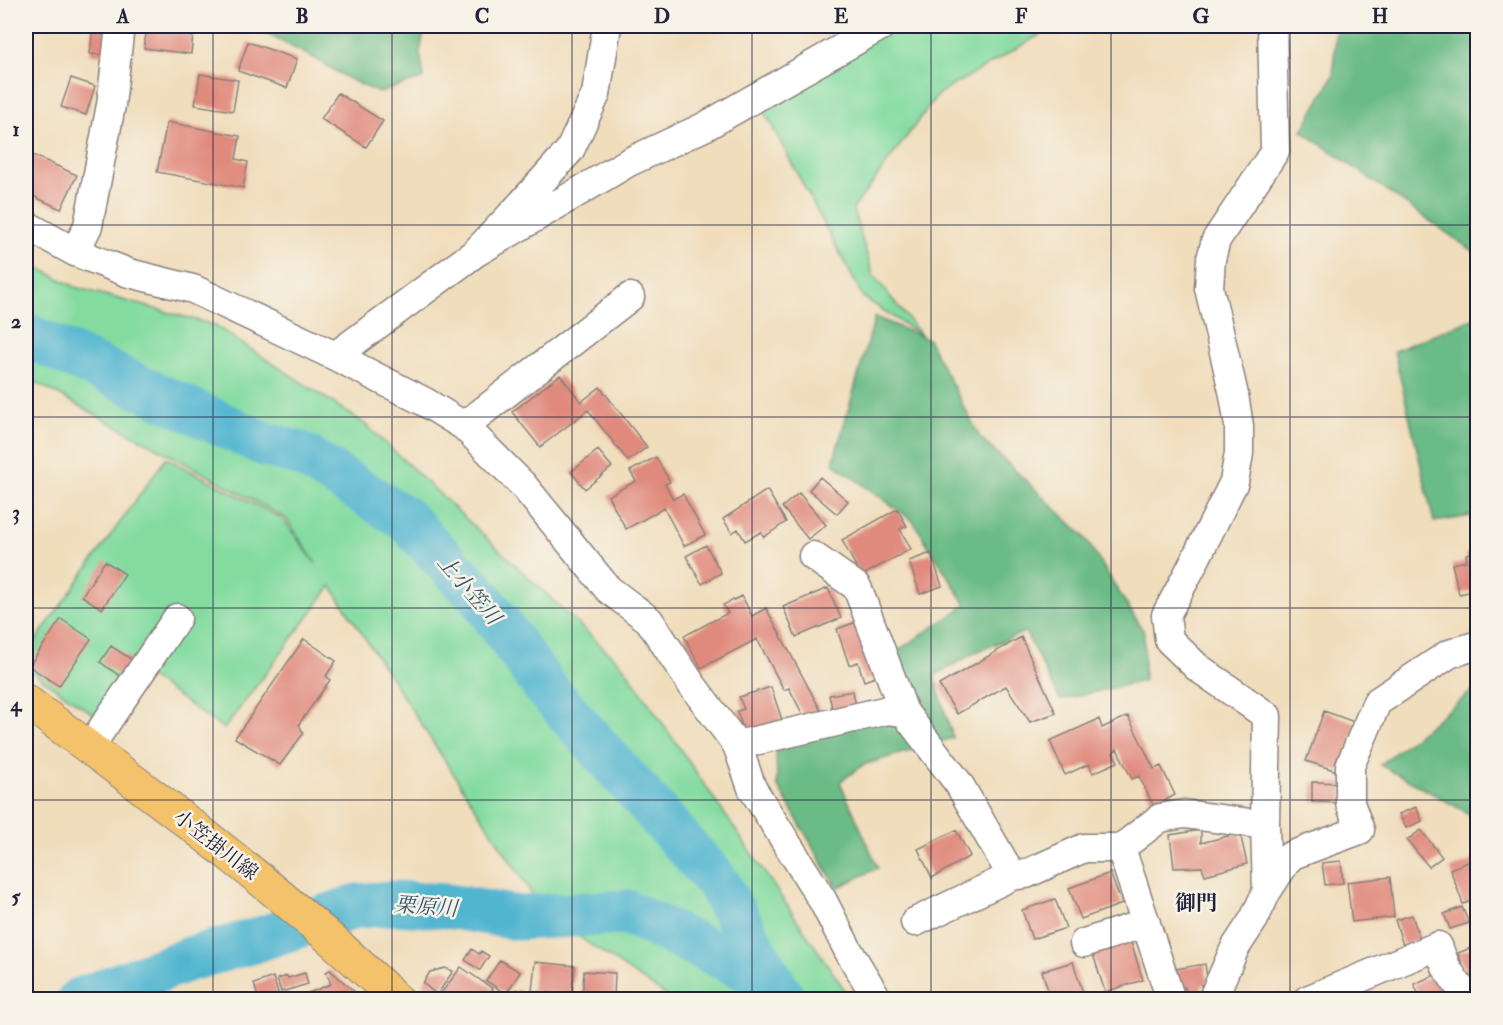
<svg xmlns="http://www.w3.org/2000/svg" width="1503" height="1025" font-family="'IM FELL Double Pica','Noto Serif JP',serif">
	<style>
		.green { fill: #83dba0; stroke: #527e6e; stroke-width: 1.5 }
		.forest { fill: #6abb86; stroke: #466e60; stroke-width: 1.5 }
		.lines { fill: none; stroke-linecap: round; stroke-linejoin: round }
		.river { stroke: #51b5d0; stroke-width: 45 }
		.building { fill: #e08a7d }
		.minor-casing { stroke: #89807c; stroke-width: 31 }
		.major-casing { stroke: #89807c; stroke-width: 35 }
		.minor { stroke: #fff; stroke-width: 28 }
		.major { stroke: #f4c26a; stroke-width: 33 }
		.grid { fill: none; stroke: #22223b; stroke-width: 1.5; stroke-opacity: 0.55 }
		.labels { text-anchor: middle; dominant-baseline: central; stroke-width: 5; stroke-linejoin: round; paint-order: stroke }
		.street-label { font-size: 20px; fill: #22223b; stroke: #f7f3e8 }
		.water-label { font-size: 21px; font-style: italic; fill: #32556f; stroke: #f7f3e8 }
		.neighbourhood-label { font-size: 21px; font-weight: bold; fill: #22223b; stroke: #f7f3e8 }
		.neatline { fill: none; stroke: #22223b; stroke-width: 2 }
		.grid-label { font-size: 20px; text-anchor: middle; font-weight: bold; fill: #22223b }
	</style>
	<rect width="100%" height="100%" fill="#f7f3e8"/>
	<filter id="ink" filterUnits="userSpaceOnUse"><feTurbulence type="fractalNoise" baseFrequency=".0167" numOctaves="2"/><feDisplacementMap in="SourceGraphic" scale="12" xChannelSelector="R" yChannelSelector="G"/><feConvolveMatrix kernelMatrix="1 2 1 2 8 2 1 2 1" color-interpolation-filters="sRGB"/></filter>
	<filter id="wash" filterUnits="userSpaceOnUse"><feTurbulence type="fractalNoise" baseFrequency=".008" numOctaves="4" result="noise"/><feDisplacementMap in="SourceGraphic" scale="24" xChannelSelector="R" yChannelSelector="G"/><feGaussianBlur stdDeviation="1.35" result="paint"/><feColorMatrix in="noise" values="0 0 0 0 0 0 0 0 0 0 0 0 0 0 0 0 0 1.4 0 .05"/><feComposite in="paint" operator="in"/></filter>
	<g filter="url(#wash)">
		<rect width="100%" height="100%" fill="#f0ddbc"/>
		<path class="green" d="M865,26H1055L938,94L853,209L873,275L922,336L863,297L756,96Z
			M26,261L75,287L214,325L364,423L624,667L851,999H671L545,914L331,586L224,729L134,666L99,718L26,668V654L166,458L283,519L316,564L286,518L26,377Z"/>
		<path class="forest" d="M251,26H425L420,52L424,78L379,93L347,78L316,59Z
			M1336,26H1477V254L1302,131L1333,76Z
			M875,317L928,339L980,437L1084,536L1144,632V681L1060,700L1025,632L976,652L934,676L953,738L863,765L840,782L878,868L837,888L777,785L776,748L894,715L893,654L966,605L913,521L833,463Z
			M1477,317V515L1434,522L1394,351Z
			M1477,687V818L1380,765Z"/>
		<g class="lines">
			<path class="river" d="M26,335L267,445L301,454L404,518L481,598L547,690L716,880L772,981L784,1000
				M79,1000L189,959L254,941L357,906L394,903L447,906L518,918L627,912L772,981"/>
		</g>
		<g id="blocks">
			<path class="building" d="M93,26H110L108,55L90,54Z
				M147,26H194L191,54L144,48Z
				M248,42L297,59L287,88L238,71Z
				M200,74L238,80L233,111L195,105Z
				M71,78L95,86L86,115L61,107Z
				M338,93L383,121L366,147L321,119Z
				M167,122L240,136L236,159L248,162L243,188L157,172Z
				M26,152L77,175L61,209L26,193Z
				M560,375L581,402L600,387L647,447L628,461L588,410L540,447L512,412Z
				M598,450L612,467L585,489L571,472Z
				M656,457L670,482L665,484L673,499L683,494L705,535L684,546L664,508L626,529L608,496L636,481L630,471Z
				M820,477L848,501L837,514L809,490Z
				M767,490L786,522L764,537L761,532L745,541L738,529L732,533L723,519Z
				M799,493L826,525L808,539L782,507Z
				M897,509L907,526L900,529L911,549L861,576L842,540Z
				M706,545L721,573L702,584L686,556Z
				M1478,552V590L1459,594L1452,564L1467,561L1466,554Z
				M931,553L942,586L920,594L909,561Z
				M105,561L125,574L102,609L82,596Z
				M828,588L841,618L796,637L783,607Z
				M742,596L752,616L766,608L821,711L805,719L789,688L784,690L757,639L701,668L684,636L728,613L723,605Z
				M61,619L91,639L59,686L29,666Z
				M859,621L878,676L864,681L858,662L849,665L837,629Z
				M1021,637L1056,713L1030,722L1006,686L957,714L939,685Z
				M304,639L336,661L326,676L330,680L299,724L303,734L280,765L235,738Z
				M111,646L134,661L123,678L100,662Z
				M771,687L783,723L745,735L737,711L744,709L739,697Z
				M853,691L856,707L833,712L829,695Z
				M1324,711L1357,723L1340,772L1306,761Z
				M1128,716L1154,769L1161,766L1175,795L1154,807L1139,776L1132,779L1117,749L1113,753L1118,762L1093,773L1089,764L1065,775L1050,741L1099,719L1102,728Z
				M1312,782L1343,783L1342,803L1312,802Z
				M1416,807L1422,821L1406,828L1399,814Z
				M956,830L970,856L932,878L918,849Z
				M1201,830V843L1240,833L1247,864L1205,875L1202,867L1174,868L1170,835Z
				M1421,830L1442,857L1429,867L1407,840Z
				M1478,858V899L1463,904L1450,869Z
				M1341,861L1343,883L1325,885L1322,863Z
				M1110,873L1122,904L1081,919L1069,888Z
				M1390,877L1394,917L1352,922L1347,882Z
				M1055,899L1066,928L1032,939L1022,910Z
				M1462,907L1469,923L1450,929L1444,914Z
				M1412,915L1420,939L1403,945L1395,920Z
				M1130,939L1143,980L1105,992L1092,951Z
				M1478,945V976L1468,979L1458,953Z
				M472,949L479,954L481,951L489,956L480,970L465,960Z
				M500,960L520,972L506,994L486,981Z
				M535,962L575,966L572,995L532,991Z
				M1073,962L1084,996L1073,1000H1051L1042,971Z
				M1205,964L1208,984L1201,985L1203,995L1187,997L1185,987L1178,988L1175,969Z
				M461,967L493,989L485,1000H442L438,997Z
				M445,968L453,971L437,995L423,983L430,972Z
				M330,970L364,1000H291L331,984L326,972Z
				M584,971L615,973L614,1000H582Z
				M305,973L308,984L281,992L277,979L287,976L288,978Z
				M1437,974L1448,1000H1421L1414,984Z
				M273,977L279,996L268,1000H259L254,984Z
				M517,989L530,1000H509Z"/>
		</g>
	</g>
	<g filter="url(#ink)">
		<use href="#blocks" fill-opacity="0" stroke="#89807c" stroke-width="1.5"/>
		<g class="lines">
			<g class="minor-casing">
				<path id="minor" d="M26,225L75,252L129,273L193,289L335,356L425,402L464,426L523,485L608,589L649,620L692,685L737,745L752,788L823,901L848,950L878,1000
					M75,252L88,226L111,105L120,26
					M475,253L629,162L706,126L881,26
					M335,356L475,253L515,211L570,150L596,94L607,26
					M464,426L630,297
					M813,556L857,587L904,712
					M737,745L888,710L904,712L959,784L1012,876L1026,874L1084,848H1121L1171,1000
					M89,748L177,618
					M1121,848L1160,818L1184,814L1265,825
					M1267,891L1290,856L1360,830L1350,803V766L1377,702L1449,654L1478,645
					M915,922L1012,876
					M1084,943L1146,923
					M1212,1000L1235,948L1254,919L1267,891L1265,825L1267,716L1197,667L1169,640L1166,615L1190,570L1234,482L1239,453V426L1234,395L1209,288L1211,259L1216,240L1275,151L1272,26
					M1307,1000L1438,946L1446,967L1468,1000"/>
			</g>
			<g class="major-casing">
				<path id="major" d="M26,701C153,795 282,889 397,1000"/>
			</g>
			<use href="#minor" class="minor"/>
			<use href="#major" class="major"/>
		</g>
	</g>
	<path class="grid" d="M213,26V1000M392,26V1000M572,26V1000M752,26V1000M931,26V1000M1111,26V1000M1290,26V1000M26,225H1478M26,417H1478M26,608H1478M26,800H1478"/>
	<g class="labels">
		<g class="street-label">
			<text transform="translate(216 845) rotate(38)">小笠掛川線</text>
		</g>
		<g class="water-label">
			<text transform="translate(469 590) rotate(49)">上小笠川</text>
			<text transform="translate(426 907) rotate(4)">栗原川</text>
		</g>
		<g class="neighbourhood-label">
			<text x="1196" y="903">御門</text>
		</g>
	</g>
	<rect width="1503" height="1025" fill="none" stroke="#f7f3e8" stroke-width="66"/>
	<rect x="33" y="33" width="1437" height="959" class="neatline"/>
	<g class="grid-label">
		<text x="123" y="23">A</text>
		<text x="302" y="23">B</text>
		<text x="482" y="23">C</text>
		<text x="662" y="23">D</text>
		<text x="841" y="23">E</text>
		<text x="1021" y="23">F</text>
		<text x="1201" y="23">G</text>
		<text x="1380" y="23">H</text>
		<text x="16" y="136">1</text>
		<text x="16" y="328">2</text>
		<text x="16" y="519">3</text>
		<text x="16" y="711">4</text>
		<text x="16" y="903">5</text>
	</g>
</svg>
